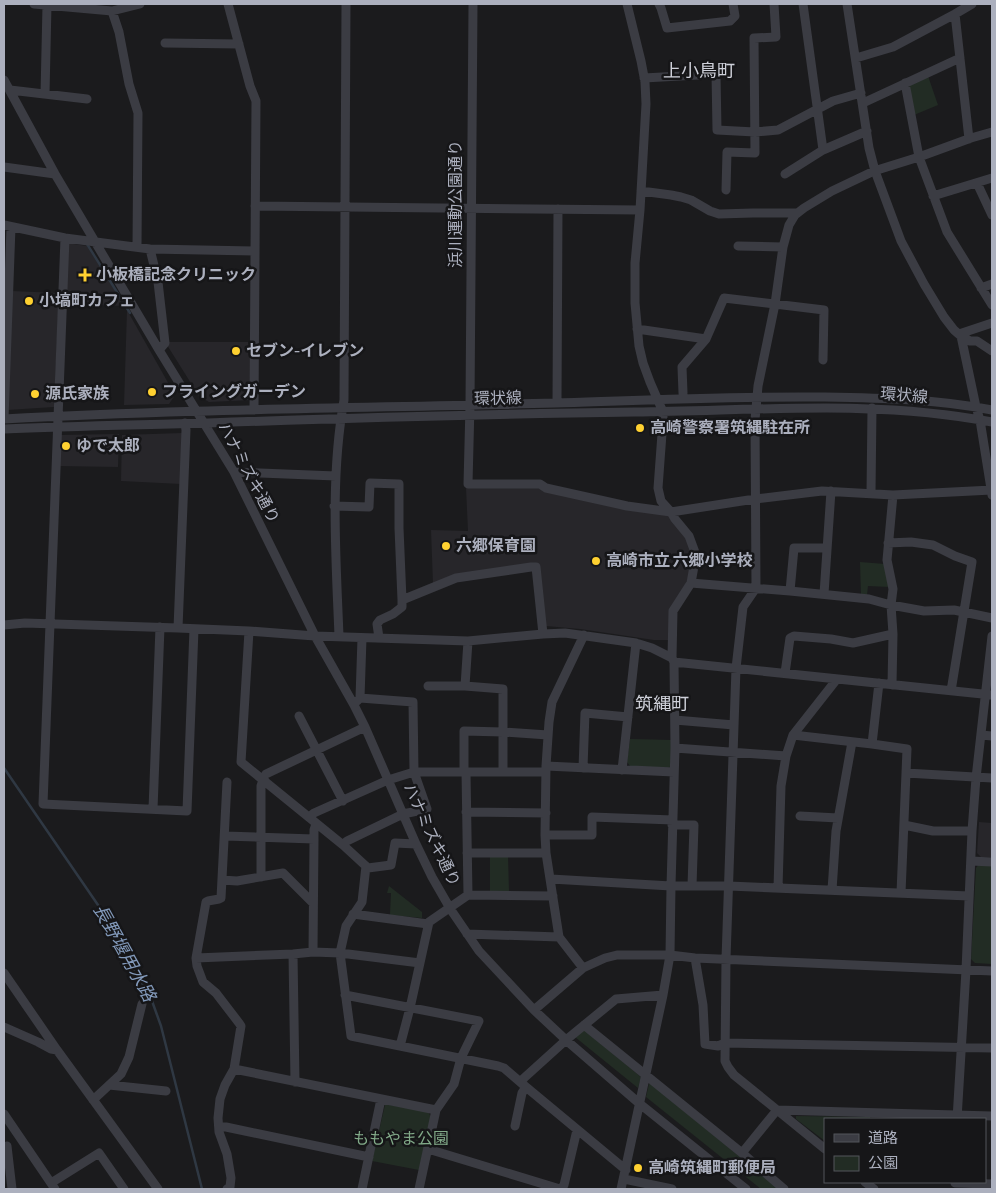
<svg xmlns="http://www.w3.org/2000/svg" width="996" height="1193" font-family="'Sofia Sans Condensed','Noto Sans JP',sans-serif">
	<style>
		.built { fill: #27262a }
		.green { fill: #222c24 }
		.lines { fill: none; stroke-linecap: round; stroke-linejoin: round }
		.stream { stroke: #2f3843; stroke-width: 2.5 }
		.minor { stroke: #3b3c43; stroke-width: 9 }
		.poi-dot { fill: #ffd131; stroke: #161618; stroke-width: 2 }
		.labels { text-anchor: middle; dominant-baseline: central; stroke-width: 5; stroke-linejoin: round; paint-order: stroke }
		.street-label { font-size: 16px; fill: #acb0be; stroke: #161618 }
		.poi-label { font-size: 16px; font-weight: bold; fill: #acb0be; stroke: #161618; text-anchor: start }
		.park-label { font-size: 16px; fill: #82aa89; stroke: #161618 }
		.neighbourhood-label { font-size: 18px; fill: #ced0d9; stroke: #161618 }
		.water-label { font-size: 18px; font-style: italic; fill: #8299ba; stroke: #161618 }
	</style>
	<rect width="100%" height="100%" fill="#1b1b1d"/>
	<path class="built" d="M67,243L87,246L125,306L65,304Z
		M11,291L59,293L54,407L7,410Z
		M127,310L175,395L169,404L124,405Z
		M169,342H250L251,400L209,402L199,396L167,345Z
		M182,433L181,484L121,481L122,435Z
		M119,434L118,467L58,466L59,435Z
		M466,488H540L668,514L689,542L692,558L687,583L671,607L670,640H654L580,629L546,626L538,564L433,584L431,530L468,531Z
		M979,822L992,823V857H981L977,853Z"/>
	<path class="green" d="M928,76L938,105L914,115L909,84Z
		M860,562L885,564L890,587L868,586L867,595H861Z
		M630,739L673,740L671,766L668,768L630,766L627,762Z
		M490,856H508L509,891H490Z
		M979,864L992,865V964L975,963L971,959L976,868Z
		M389,886L422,912V918L390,915L391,893H387Z
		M584,1030L641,1077L638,1088L575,1037Z
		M649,1084H651L778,1188V1189H761L646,1097Z
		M385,1105H390L428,1112L431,1117L419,1170L372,1161Z
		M796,1116L870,1117V1119H825V1141L796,1119Z"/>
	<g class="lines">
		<path class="stream" d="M87,244L130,313
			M4,768L98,905L110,933L144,986L152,1001L161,1026L199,1177L202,1189"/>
		<path class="minor" d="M34,4L112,11L140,4
			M228,4L250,86L256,101L254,410
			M473,4L470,405L468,484H540L546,488L627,506L671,512L755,499L822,491L893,495L992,490
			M659,4L661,8L667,28L730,21L735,16L733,4
			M803,4L823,150
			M847,4L869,148L875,171L901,241L924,284L944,317L954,330L961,336L970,341H977L992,351
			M112,11L119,32L129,84L138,113L137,247
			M955,14L969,139
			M165,43L239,44
			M856,58L893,47L955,14L972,4
			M644,78L716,74L717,130L755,132L778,130L833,101L861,93
			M4,80L55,174L159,350L234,472L315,636L354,705L365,727L416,844L432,877L451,910L479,951L534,1010L566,1040L640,1104L746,1189
			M905,83L919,157L947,232L992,305
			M10,90L87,99
			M45,94L47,5
			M863,103L960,58
			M4,167L55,174
			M785,174L823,150L867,131
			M977,183L992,215
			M726,190L727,152L755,153L754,38L776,37L774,4
			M641,191L671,195L681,197L691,200L710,211L719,214L753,213H797
			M933,196L992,178
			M255,206L640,210
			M4,225L65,238L150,249L254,251
			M65,238L43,804L187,811L194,629
			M738,246L783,247
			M150,249L158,282L165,343L159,350
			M981,288L992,284
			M637,329L706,339
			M959,334L992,323
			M961,336L976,407L980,420L992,495
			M683,393L682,367L706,339L724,298L824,310L823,360
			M557,402L558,209
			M4,419C188,409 371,408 555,403C645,400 734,396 824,397C880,398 937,399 992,410
			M4,419L11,227
			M4,429C72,426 140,425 208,423C350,418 492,414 635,412C754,411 874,399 992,422
			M234,472L336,476
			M871,493L872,408
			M334,506L369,507L370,483L399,484V528L402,600
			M888,543L911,542L933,545L955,556L972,562L951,691
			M691,583L790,591L869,599L891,605L924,611L954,610L992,618
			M790,591L794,548H827
			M824,594L831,491
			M4,625L25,623L178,628L249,631L315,636L468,641L543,634L565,633L636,643L652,648L672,658
			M178,628L186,430L185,423
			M249,631L241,762L343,845L368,868L391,865L395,843L416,844
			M339,636C336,558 330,478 344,400L346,4
			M379,638L377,624L380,620L393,614L402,607V600L456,578L531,567H536L543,634
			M468,641L465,686L503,689V772
			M674,662L992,695
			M785,673L790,638L794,636L831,639L853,643L893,634
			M892,685L893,634L891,605L893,589L887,560L893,495
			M428,686H465
			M357,701L360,698L362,638
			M299,716L343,801
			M675,720L734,725
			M793,735L872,744L907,749L901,893
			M981,735L992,736
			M872,744L879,683
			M675,748L786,756
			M546,766L674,772
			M583,768L585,713L628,717
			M622,770L636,643
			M464,772V731L503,732L548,735
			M466,772L468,895
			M906,773L992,778
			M227,782L221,898L219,899L208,901L206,902L196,958L197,966L203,982L216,993L239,1023L241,1026L234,1069L225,1085L220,1099L218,1118L219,1132L227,1154L231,1178L230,1187L227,1189
			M153,809L160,627
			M466,812L546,813
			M800,816L838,818
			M309,817L314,813L388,780L414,772H546
			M672,825H694L692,886
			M904,825L933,831H972
			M545,835H592V817L673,820
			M225,836L314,839
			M343,845L347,841L403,814L427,809L414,772L413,702L360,698
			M467,853H546
			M971,861L992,862
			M366,866L362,902L346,926L340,953L351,1036L498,1066L504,1068L526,1087L626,1170
			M261,877V786L263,780L266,774L365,727
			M551,879L671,886H729L969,896
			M222,880L237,881L283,873L313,903
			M778,888L781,786L786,756L793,735L837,679
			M832,890L836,831L852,742
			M353,914L428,924
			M467,934L559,937
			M313,952L314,839V830L316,824
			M293,954L295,1082
			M196,958L293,954L313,952L340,953L420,963
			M695,958L703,1005L705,1044L718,1046L725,1043L992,1048
			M583,968L559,937L546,853L545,835L546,766L549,722L552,702L584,635
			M4,973L57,1050L158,1189
			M345,995L479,1021L461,1058L454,1084L436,1110L419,1189
			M534,1010L583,968L605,958L617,955H670L695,958L992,971
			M584,1025L742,1153L784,1189
			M4,1027L38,1042L51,1049L57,1050
			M400,1046L410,1008L429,922L468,895L553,896
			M234,1069L436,1110
			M521,1082L524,1078L566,1040L616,999L663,995
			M109,1085L166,1091
			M93,1100L121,1074L129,1057L142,1004
			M4,1114L55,1189
			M957,1119L966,970L972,831L976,778L992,636
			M515,1126L522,1093L526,1087
			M219,1127H226L369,1157
			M7,1146L12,1189
			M428,1149L560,1189
			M825,1149L734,1075L728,1067L725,1061L726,959L736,668L743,607L756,588L755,420L758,386L775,304L783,247L789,225L795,215L804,208L832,191L874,171L919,157L971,138L992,132
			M742,1153L777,1110L992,1116
			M624,1179L672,1189
			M865,1182L874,1189
			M51,1183L99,1153L124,1189
			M955,1183L992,1184
			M362,1189L381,1099
			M561,1189L564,1185L577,1130
			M621,1189L663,995L670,955L671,886L675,748L674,662L672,658L673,611L691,583L696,555L689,536L675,519L671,512L661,501L658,488L663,420V412L650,382L643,363L639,346L635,303V263L640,210L646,104L645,82L641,61L627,4"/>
	</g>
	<g class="poi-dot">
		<path d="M82.5 267.5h5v5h5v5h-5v5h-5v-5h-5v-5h5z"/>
		<circle cx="29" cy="301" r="5"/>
		<circle cx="236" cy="351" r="5"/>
		<circle cx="152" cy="392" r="5"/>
		<circle cx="35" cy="394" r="5"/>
		<circle cx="640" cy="428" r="5"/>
		<circle cx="66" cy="446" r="5"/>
		<circle cx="446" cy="546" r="5"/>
		<circle cx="596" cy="561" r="5"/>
		<circle cx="638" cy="1168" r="5"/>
	</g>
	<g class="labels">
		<g class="street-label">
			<text transform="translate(456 204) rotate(-90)">浜川運動公園通り</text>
			<text transform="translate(904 396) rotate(5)">環状線</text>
			<text transform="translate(498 399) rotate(-1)">環状線</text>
			<text transform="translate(248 473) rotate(62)">ハナミズキ通り</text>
			<text transform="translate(431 835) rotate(65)">ハナミズキ通り</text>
		</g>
		<g class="poi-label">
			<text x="96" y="275">小板橋記念クリニック</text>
			<text x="39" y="301">小塙町カフェ</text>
			<text x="246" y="351">セブン-イレブン</text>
			<text x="162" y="392">フライングガーデン</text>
			<text x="45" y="394">源氏家族</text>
			<text x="650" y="428">高崎警察署筑縄駐在所</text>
			<text x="76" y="446">ゆで太郎</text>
			<text x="456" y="546">六郷保育園</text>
			<text x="606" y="561">高崎市立 六郷小学校</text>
			<text x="648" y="1168">高崎筑縄町郵便局</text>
		</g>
		<g class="park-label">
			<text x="401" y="1139">ももやま公園</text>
		</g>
		<g class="neighbourhood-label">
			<text x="699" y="71">上小鳥町</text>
			<text x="662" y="704">筑縄町</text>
		</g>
		<g class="water-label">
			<text transform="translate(124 953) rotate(61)">長野堰用水路</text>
		</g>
	</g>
	<rect width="996" height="1193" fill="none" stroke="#acb0be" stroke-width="10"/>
	<rect x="824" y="1118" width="162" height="65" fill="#161618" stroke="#52545a"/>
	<rect x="834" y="1134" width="25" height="8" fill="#3b3c43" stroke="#52545a"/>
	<text x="868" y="1143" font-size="15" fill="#acb0be">道路</text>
	<rect x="834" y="1156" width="25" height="15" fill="#222c24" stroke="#52545a"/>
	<text x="868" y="1168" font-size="15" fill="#acb0be">公園</text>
</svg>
